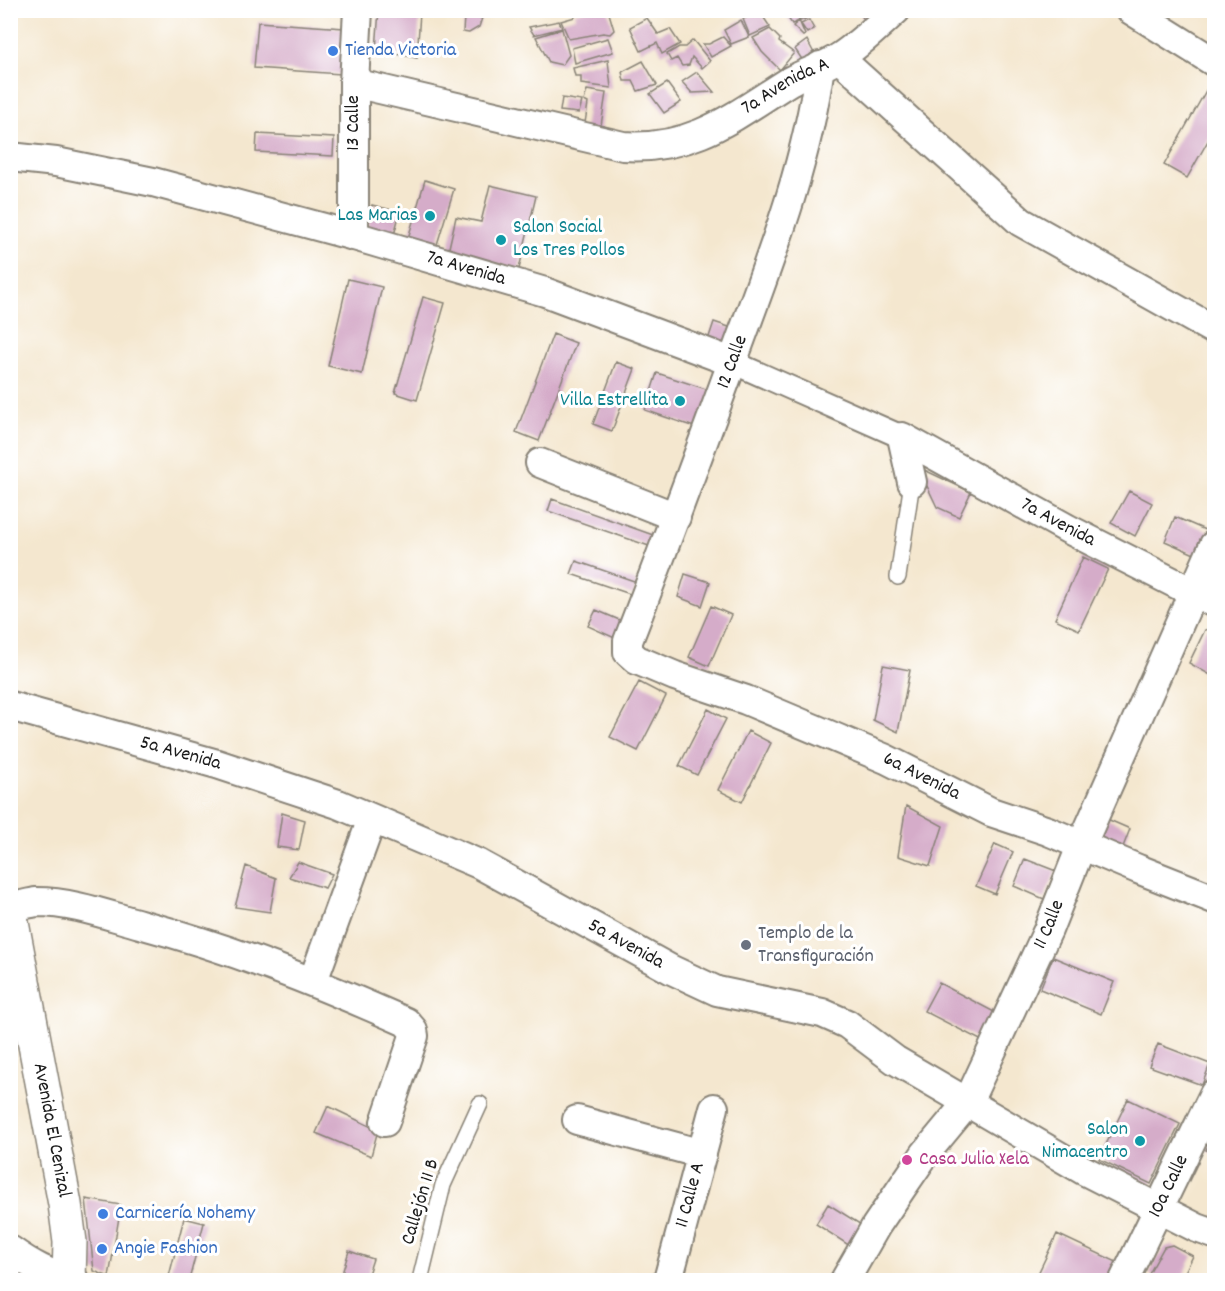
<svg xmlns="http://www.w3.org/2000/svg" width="1225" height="1291" font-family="Dekko,sans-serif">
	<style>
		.building { fill: #d5acc9 }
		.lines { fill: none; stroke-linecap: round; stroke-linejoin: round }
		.service-casing { stroke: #888276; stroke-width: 18 }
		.pedestrian-casing { stroke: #888276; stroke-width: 26 }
		.minor-casing { stroke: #888276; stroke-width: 32 }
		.tertiary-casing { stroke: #888276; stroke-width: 36 }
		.service { stroke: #fff; stroke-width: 15 }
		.pedestrian { stroke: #fff; stroke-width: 22 }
		.minor { stroke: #fff; stroke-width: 28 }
		.tertiary { stroke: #fff; stroke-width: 33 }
		.shop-dot { fill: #3f7fe0; stroke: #fff; stroke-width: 2 }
		.culture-dot { fill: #0f9aa8; stroke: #fff; stroke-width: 2 }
		.worship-dot { fill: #6b7280; stroke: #fff; stroke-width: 2 }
		.hotel-dot { fill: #d1479c; stroke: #fff; stroke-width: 2 }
		.labels { text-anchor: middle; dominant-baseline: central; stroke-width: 6; stroke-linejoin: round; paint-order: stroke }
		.shop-label { font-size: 20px; fill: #366cbe; stroke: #fff; text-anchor: start }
		.street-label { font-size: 20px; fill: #1c1c1c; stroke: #fff }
		.culture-label { font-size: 20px; fill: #0d838f; stroke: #fff; text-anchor: end }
		.worship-label { font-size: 20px; fill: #5b616d; stroke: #fff; text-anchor: start }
		.hotel-label { font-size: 20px; fill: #b23c85; stroke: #fff; text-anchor: start }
	</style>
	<rect width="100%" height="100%" fill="#fff"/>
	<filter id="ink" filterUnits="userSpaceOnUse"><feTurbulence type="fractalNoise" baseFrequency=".0167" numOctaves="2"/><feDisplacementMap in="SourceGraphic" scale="12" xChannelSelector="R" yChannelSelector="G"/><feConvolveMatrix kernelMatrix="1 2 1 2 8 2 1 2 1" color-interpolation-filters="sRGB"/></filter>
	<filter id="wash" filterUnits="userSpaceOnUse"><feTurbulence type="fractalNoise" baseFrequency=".008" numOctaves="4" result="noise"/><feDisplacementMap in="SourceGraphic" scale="24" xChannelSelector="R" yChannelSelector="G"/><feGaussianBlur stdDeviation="1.35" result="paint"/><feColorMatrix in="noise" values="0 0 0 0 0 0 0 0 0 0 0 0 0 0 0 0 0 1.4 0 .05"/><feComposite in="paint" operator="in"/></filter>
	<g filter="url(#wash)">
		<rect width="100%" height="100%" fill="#f4e7cf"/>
		<g id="blocks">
			<path class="building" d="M379,10L420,12L417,58L376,50Z
				M587,10H608L614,30L610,34L603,33L569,39L561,21L575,17V13Z
				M741,10H755L743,16Z
				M791,10H806L810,17L800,21L798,18L805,35L803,36L793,26L799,21L792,24L786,15Z
				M857,10H880L866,22Z
				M760,12L770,27L750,36L743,19Z
				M464,17L482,18L479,27L469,33L463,32Z
				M647,18L658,34L670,29L680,44L662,54L657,43L641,51L630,27Z
				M741,20L749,37L731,44L724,30Z
				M809,20L814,29L807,33L801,24Z
				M559,21L562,28L534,35L529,27Z
				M258,22L344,28L341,74L254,68Z
				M562,29L569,55L562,65L549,62L536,37Z
				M770,29L780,39L779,42L794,53L780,70L762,52L753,38Z
				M723,37L731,46L711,57L703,44H709Z
				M608,38L613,52L575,63L572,48Z
				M693,40L710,61L702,68L692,57L689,65L682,66L677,58L671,61L667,54L679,47H685Z
				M807,40L815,55L805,64L795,49Z
				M608,60L611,88L581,84V76H575L573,68Z
				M643,61L657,85L638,91L633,81H624L622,72Z
				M697,72L714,92L692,93L682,82Z
				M1212,80L1214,81V130L1187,178L1164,165Z
				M667,83L681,102L664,113L650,94Z
				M587,90L606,93L600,132L584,130L588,103L584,101Z
				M562,98L582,101L579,113L560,111Z
				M257,134L334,138L333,156L256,152Z
				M425,180L454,189L435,251L407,242Z
				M490,185L536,196L519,269L448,252L456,217L481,222Z
				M372,205L400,212L394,235L367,229Z
				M348,279L382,287L362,374L328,366Z
				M423,297L445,303L417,400L395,393Z
				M714,322L738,330L731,351L707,343Z
				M553,334L576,343L539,441L516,432Z
				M616,362L635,369L612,431L593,424Z
				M657,373L715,392L703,430L645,410Z
				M918,467L971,492L959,517L937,507Z
				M1129,491L1152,503L1135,536L1111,523Z
				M552,499L653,535L649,546L548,511Z
				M1175,517L1212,533L1201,557L1165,541Z
				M1083,557L1108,569L1079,630L1055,619Z
				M576,561L637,582L633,595L571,574Z
				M685,574L710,582L702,606L678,597Z
				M711,606L731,615L709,666L689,657Z
				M596,610L624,622L617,639L588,626Z
				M1214,628V677L1189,663L1205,630Z
				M883,665L910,670L898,732L873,720Z
				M639,682L666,696L638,751L610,737Z
				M708,709L726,719L697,775L679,766Z
				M748,731L771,743L742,802L718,790Z
				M906,806L943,826L930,866L898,856Z
				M282,813L305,820L299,850L277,847Z
				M1107,819L1130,829L1123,847L1099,837Z
				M995,844L1013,852L995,894L976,886Z
				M1025,859L1056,871L1044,899L1014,886Z
				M298,862L332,874L325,888L289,877Z
				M246,866L276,878L270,912L235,907Z
				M1053,957L1114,982L1101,1014L1040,989Z
				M939,983L1000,1015L986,1043L924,1011Z
				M1158,1044L1210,1064L1202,1085L1149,1066Z
				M1128,1099L1180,1124L1151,1184L1099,1159Z
				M328,1106L378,1130L371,1156L316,1133Z
				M1214,1134V1154L1206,1150Z
				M86,1199L121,1205L109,1277L94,1271Z
				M828,1204L863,1226L850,1246L816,1224Z
				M184,1218L204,1223L189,1280H168Z
				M1057,1234L1121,1264L1114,1280H1035Z
				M1172,1245L1193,1256L1181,1280H1162L1149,1274L1164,1247Z
				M349,1251L373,1259L366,1280H340Z"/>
		</g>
	</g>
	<g filter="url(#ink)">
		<use href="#blocks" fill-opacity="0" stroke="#888276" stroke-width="1.5"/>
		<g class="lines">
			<g class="service-casing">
				<path id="service" d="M898,577L912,482
					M420,1280L443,1185L480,1104"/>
			</g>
			<g class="pedestrian-casing">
				<path id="pedestrian" d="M732,362L902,437"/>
			</g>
			<g class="minor-casing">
				<g id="minor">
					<path d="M1131,10L1214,62"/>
					<path d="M839,58L1021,222L1214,330"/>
					<path id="s1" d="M820,66C806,171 768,264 732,363C698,456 664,549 628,641V652L637,660L675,676L746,700L886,759L991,812L1048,831L1138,869L1214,899"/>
					<path id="s2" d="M354,83L623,146C693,151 734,116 790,81C806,72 825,67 840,57C860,44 878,26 896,10"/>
					<path id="s3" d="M10,157L56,162L153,182L354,236L545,292L732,362"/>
					<path d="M354,236V83L358,10"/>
					<path d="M540,463L676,517"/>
					<path id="s4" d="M912,482L902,437L1068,529L1214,603"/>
					<path id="s5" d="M10,706L217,764L338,804L479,864L672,970L717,991L822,1013L847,1024L895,1060L1083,1170L1197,1228L1214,1234"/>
					<path d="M10,907C19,906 29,903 37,902C72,902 107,915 140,924C233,949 318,983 406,1022L413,1030L414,1036L385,1122"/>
					<path d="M313,981L372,819"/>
					<path d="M577,1120L702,1154"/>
					<path d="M10,1250C31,1265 49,1275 74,1280"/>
					<path id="s6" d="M668,1280L714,1108"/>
					<path id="s7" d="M845,1280L876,1226L901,1189L925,1154L968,1102L1048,930L1082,844L1214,545"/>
					<path id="s8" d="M1124,1280L1214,1094"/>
				</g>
			</g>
			<g class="tertiary-casing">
				<g id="tertiary">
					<path id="s9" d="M10,912L65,1204L70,1242L69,1280"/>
				</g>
			</g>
			<use href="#service" class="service"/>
			<use href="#pedestrian" class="pedestrian"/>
			<use href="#minor" class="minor"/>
			<use href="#tertiary" class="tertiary"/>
		</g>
	</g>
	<g class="shop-dot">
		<circle cx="333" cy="51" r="6"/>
		<circle cx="103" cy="1214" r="6"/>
		<circle cx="102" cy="1249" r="6"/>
	</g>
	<g class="culture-dot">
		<circle cx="430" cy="216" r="6"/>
		<circle cx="501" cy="240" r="6"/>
		<circle cx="680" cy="401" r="6"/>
		<circle cx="1140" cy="1141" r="6"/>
	</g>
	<circle class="worship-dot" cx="746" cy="945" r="6"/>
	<circle class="hotel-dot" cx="907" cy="1160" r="6"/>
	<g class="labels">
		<g class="shop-label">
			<text x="345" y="51">Tienda Victoria</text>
			<text x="115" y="1214">Carnicería Nohemy</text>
			<text x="114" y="1249">Angie Fashion</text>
		</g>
		<g class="street-label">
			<text stroke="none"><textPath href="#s2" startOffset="453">7a Avenida A</textPath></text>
			<text transform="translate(354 123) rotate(-90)">13 Calle</text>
			<text stroke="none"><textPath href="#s3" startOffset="470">7a Avenida</textPath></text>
			<text transform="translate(733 362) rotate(-70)">12 Calle</text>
			<text stroke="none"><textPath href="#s4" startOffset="224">7a Avenida</textPath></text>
			<text stroke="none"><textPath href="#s5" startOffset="177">5a Avenida</textPath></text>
			<text stroke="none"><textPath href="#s1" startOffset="938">6a Avenida</textPath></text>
			<text stroke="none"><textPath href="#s7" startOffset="412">11 Calle</textPath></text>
			<text stroke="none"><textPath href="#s5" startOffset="663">5a Avenida</textPath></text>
			<text stroke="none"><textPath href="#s9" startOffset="222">Avenida El Cenizal</textPath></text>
			<text stroke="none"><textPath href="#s8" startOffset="104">10a Calle</textPath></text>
			<text stroke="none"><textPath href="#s6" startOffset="88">11 Calle A</textPath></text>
			<text transform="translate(421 1202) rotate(-73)">Callejón 11 B</text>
		</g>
		<g class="culture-label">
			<text x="418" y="216">Las Marias</text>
			<text x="513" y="228" text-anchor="start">Salon Social<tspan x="513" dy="23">Los Tres Pollos</tspan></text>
			<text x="668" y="401">Villa Estrellita</text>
			<text x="1128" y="1130">Salon<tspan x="1128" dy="23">Nimacentro</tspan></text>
		</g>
		<g class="worship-label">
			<text x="758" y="934">Templo de la<tspan x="758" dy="23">Transfiguración</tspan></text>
		</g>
		<g class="hotel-label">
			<text x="919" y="1160">Casa Julia Xela</text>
		</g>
	</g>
	<rect width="1225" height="1291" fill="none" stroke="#fff" stroke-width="36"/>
</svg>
